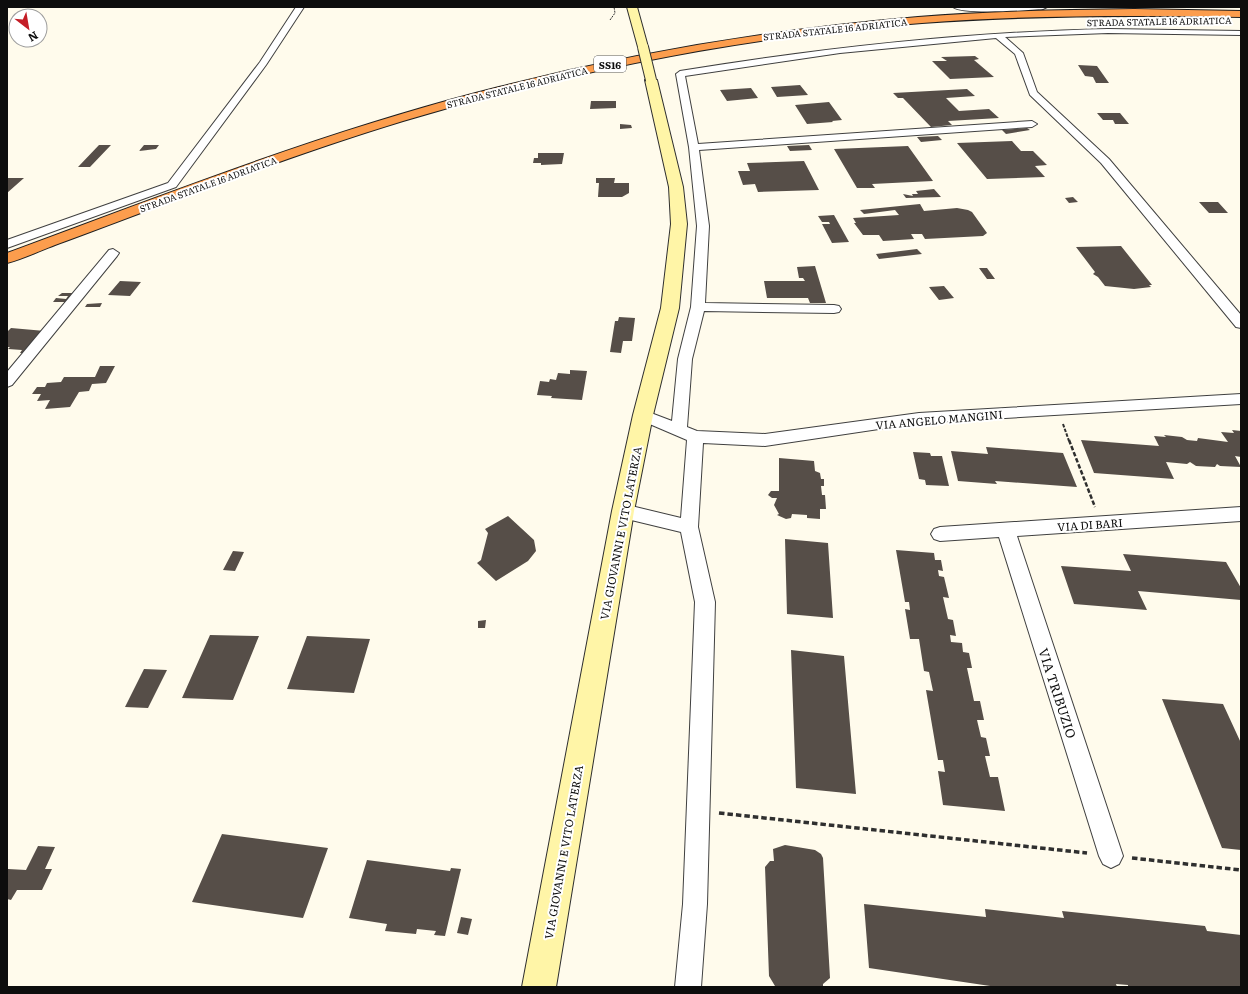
<svg xmlns="http://www.w3.org/2000/svg" width="1248" height="994" font-family="Literata,serif">
	<style>
		.building { fill: #564e48 }
		.lines { fill: none; stroke-linecap: round; stroke-linejoin: round }
		.street-casing { stroke: #404040; stroke-width: 2 }
		.secondary-casing { stroke: #2f2f2f; stroke-width: 2 }
		.highway-casing { stroke: #1e1e1e; stroke-width: 2 }
		.path-far3 { stroke: #2f2f2f; stroke-width: 1; stroke-dasharray: 2 1; stroke-linecap: butt }
		.path-far2 { stroke: #2f2f2f; stroke-width: 2; stroke-dasharray: 3.5 1.5; stroke-linecap: butt }
		.path-far1 { stroke: #2f2f2f; stroke-width: 2.5; stroke-dasharray: 4.5 2; stroke-linecap: butt }
		.path { stroke: #2f2f2f; stroke-width: 3.5; stroke-dasharray: 5.5 3; stroke-linecap: butt }
		.street { fill: #fff; fill-rule: evenodd }
		.secondary { fill: #fff5a7; fill-rule: evenodd }
		.highway { fill: #fc9d4d; fill-rule: evenodd }
		.secondary-bridge-casing { stroke: #2f2f2f; stroke-width: 12; stroke-linecap: butt }
		.secondary-bridge { stroke: #fff5a7; stroke-width: 10 }
		.labels { text-anchor: middle; dominant-baseline: central; stroke-width: 4; stroke-linejoin: round; paint-order: stroke }
		.far-street-label { font-size: 9px; fill: #0d0d0d; stroke: #fff }
		.shield { fill: #fff; stroke: #565656; stroke-width: 1 }
		.shield-label { font-size: 10px; font-weight: bold; fill: #0d0d0d }
		.street-label { font-size: 11px; fill: #0d0d0d; stroke: #fff }
		.near-street-label { font-size: 13px; fill: #0d0d0d; stroke: #fff }
	</style>
	<rect width="100%" height="100%" fill="#fffbec"/>
	<path class="building" d="M975,56L979,59L974,60L994,77L950,79L932,61H947L941,57Z
		M1078,65L1097,66L1109,83H1096L1093,77L1085,76Z
		M800,85L808,95L777,97L771,87Z
		M751,88L758,98L727,101L720,90Z
		M967,89L975,96L946,98L959,111L989,109L999,118L948,121L952,125L931,127L903,98H898L893,93Z
		M591,101H616V108L590,109Z
		M829,102L842,120L832,121L833,122L807,124L795,105Z
		M1097,113H1120L1129,124H1115L1113,120H1103Z
		M620,124L631,125L632,128L620,129Z
		M1027,128L1030,130L1006,134L1002,130Z
		M938,136L942,140L921,142L917,137Z
		M1012,141L1021,151H1033L1047,165L1035,166L1045,177L987,179L957,143Z
		M99,145H111L90,167H78Z
		M144,145H159L156,149L139,151Z
		M809,145L812,150L790,151L787,146Z
		M908,146L933,181L872,184L875,188H857L834,149Z
		M538,153H564L562,164L541,165V163H533L534,158H538Z
		M804,161L819,190L758,192L755,184L743,185L738,171H750L747,163Z
		M7,178H24L7,193Z
		M596,178H615L614,183H629V193L622,197H598L599,183H596Z
		M934,189L941,197L906,198L903,194L913,196L912,194H918L916,191Z
		M1073,197L1078,202L1069,203L1065,198Z
		M1199,202H1218L1228,213H1209Z
		M920,204L924,211L957,208L968,210L972,212L987,233L983,236L925,239L922,234H911L914,239L883,241L879,235H863L854,223H856L853,218L899,215L895,210L864,214L860,210Z
		M834,215L849,242L832,243L822,224H830L829,222H822L818,216Z
		M1121,246L1152,285H1149L1151,287L1134,289L1105,286L1098,277L1093,274L1095,272L1076,247Z
		M917,249L922,254L879,259L876,254Z
		M815,266L826,303H810L808,298H767L764,281H805L803,278H799L797,267Z
		M979,268H987L995,279H987Z
		M120,281L141,282L130,296L108,295Z
		M944,286L954,298L939,300L929,287Z
		M62,293H76L68,302H53L56,298L66,299L68,296H58Z
		M102,303L100,307H85L87,304Z
		M619,317L635,318L632,341H623L621,353L610,352L615,321H618Z
		M11,328L45,331L26,353H20L22,350L8,349L10,347H7V332Z
		M100,366H115L106,383L92,384L89,391L79,392L70,407L45,409L50,400L37,401L41,394H32L37,387H45L47,383L61,382L64,377H95Z
		M570,370L587,371L582,400L551,398L552,396L537,395L540,381L549,382L550,379L556,380L558,373L570,374Z
		M1232,430L1241,431V457L1235,456L1241,467L1220,466L1217,464L1215,467L1196,466L1190,462L1187,464L1166,462L1174,479L1094,473L1081,440L1159,446L1154,436L1166,437L1164,435L1182,437L1187,440L1197,441L1198,438L1228,442L1221,432L1234,433Z
		M986,447L1063,453L1077,487L995,481L997,484L958,481L951,451L988,454Z
		M913,452L930,453L931,456H942L949,486L926,485L925,480L919,479Z
		M779,458L814,461L815,471L820,473L821,479H824V486H821L822,495H825L826,509H820V519L807,518V515L792,514L791,518L786,519L777,515L779,514L774,505L777,498H772L768,495L771,491H779Z
		M508,516L534,540L536,551L528,561L496,581L477,563L481,560L488,533L485,529Z
		M785,539L828,543L833,618L787,614Z
		M896,550L934,553L935,560H941L943,571L938,570L939,576L944,577L949,598L943,597L948,619L953,620L956,636L950,635L951,642L962,643L963,652L969,653L972,668H967L974,701H980L984,720H977L981,737L986,738L990,756H985L990,777H998L1005,811L943,805L938,771L945,772L943,760H938L926,690L933,691L929,672L924,671L919,639H910L905,609L910,610L909,602H905Z
		M233,551L244,552L235,571L223,570Z
		M1123,554L1226,562L1241,588V600L1138,591L1147,610L1074,604L1061,566L1131,571Z
		M486,620L485,628H478V621Z
		M210,635L259,636L233,700L182,698Z
		M307,636L370,639L354,693L287,689Z
		M791,650L844,656L856,794L796,788Z
		M144,669L167,670L148,708L125,707Z
		M1162,699L1223,704L1241,743V850L1222,848Z
		M222,834L328,848L303,918L192,902Z
		M785,845L815,850L821,854L823,858L830,978L823,984V987H779L775,986L769,976L765,867L770,861H774L773,849Z
		M38,846L55,847L45,869H52L42,890H17L11,900L7,899L8,869L26,870Z
		M367,860L450,871L451,868L461,869L445,936L434,935L436,931L417,929L416,934L385,931L387,924L349,918Z
		M864,904L986,917L985,909L1064,918L1062,911L1205,926L1207,931L1241,935V987H1128V985L1116,984L1117,987H997L869,968Z
		M461,917L472,919L468,935L457,933Z"/>
	<g class="lines">
		<g class="street-casing">
			<path id="street" d="M296,7H304L266,65L176,187L7,248V240L168,183L260,62Z
				M953,7H1047L1043,9C1027,10 963,15 953,7Z
				M1108,29L1241,31V35L1108,33L1005,37L1023,53L1037,92L1109,159L1241,315V328L1236,327L1101,163L1030,95L1015,54L996,38L840,53L685,76L698,144L1032,121L1037,124L1032,127L699,150L709,226L705,303L834,305L839,306L841,309L839,312L834,313L704,311L692,359L687,427L697,431L765,434L919,413L1241,394V404L919,423L765,446L703,443L698,527L715,602L707,904L701,987H675L683,904L695,602L681,532L623,518L617,516L614,511L617,506L623,504L681,518L687,440L638,419L635,415L638,411L643,410L672,421L678,359L691,307L697,226L689,147L676,74L680,71C822,48 964,32 1108,29Z
				M113,249L119,253L117,256L12,385L7,387V372L109,250Z
				M1241,507V521L1017,536L1123,856L1119,864L1111,868L1103,864L1099,856L999,537L940,541L934,539L931,534L934,529L940,527Z"/>
		</g>
		<g class="secondary-casing">
			<path id="secondary" d="M627,7H637L648,47L647,49H639L638,47Z
				M651,77L657,80L683,187L687,224L679,308L653,415L634,511L556,987H522L612,511L633,415L661,308L671,224L669,187L645,80Z"/>
		</g>
		<g class="highway-casing">
			<path id="highway" d="M1134,9L1241,11V17C1135,15 1029,15 922,23C746,36 572,71 403,121C314,148 226,181 138,214C111,224 83,235 55,245C39,251 23,259 7,263V253C169,193 331,129 499,87C637,52 777,29 918,17C990,11 1062,10 1134,9Z"/>
		</g>
		<path class="path-far3" d="M610,20L615,13L614,7"/>
		<path class="path-far2" d="M1063,424L1069,441"/>
		<path class="path-far1" d="M1069,440L1095,507"/>
		<path class="path" d="M719,813L1087,853
			M1132,858L1241,870"/>
		<use href="#street" class="street"/>
		<use href="#secondary" class="secondary"/>
		<use href="#highway" class="highway"/>
		<g class="secondary-bridge-casing">
			<path id="secondary-bridge" d="M643,47L651,80"/>
		</g>
		<use href="#secondary-bridge" class="secondary-bridge"/>
	</g>
	<g class="labels">
		<g class="far-street-label">
			<text transform="translate(1159 21) rotate(-1)">STRADA STATALE 16 ADRIATICA</text>
			<text transform="translate(835 29) rotate(-6)">STRADA STATALE 16 ADRIATICA</text>
			<text transform="translate(517 87) rotate(-14)">STRADA STATALE 16 ADRIATICA</text>
			<text transform="translate(208 184) rotate(-20)">STRADA STATALE 16 ADRIATICA</text>
		</g>
		<rect class="shield" x="594" y="56" width="32" height="16" rx="3"/>
		<g class="shield-label">
			<text x="610" y="64">SS16</text>
		</g>
		<g class="street-label">
			<text transform="translate(939 419) rotate(-5)">VIA ANGELO MANGINI</text>
			<text transform="translate(1090 524) rotate(-4)">VIA DI BARI</text>
			<text transform="translate(620 533) rotate(-79)">VIA GIOVANNI E VITO LATERZA</text>
			<text transform="translate(563 852) rotate(-80)">VIA GIOVANNI E VITO LATERZA</text>
		</g>
		<g class="near-street-label">
			<text transform="translate(1058 693) rotate(72)">VIA TRIBUZIO</text>
		</g>
	</g>
	<rect width="1248" height="994" fill="none" stroke="#0d0d0d" stroke-width="16"/>
	<g transform="translate(28 28) rotate(149)"><circle r="19" fill="#ffffff" stroke="#9e9e9e"/>
	<path d="M0-3L7 15L0 10L-7 15Z" fill="#c41d26"/>
	<text y="-6" font-size="11" font-weight="bold" text-anchor="middle" fill="#0d0d0d">N</text>
	</g>
</svg>
